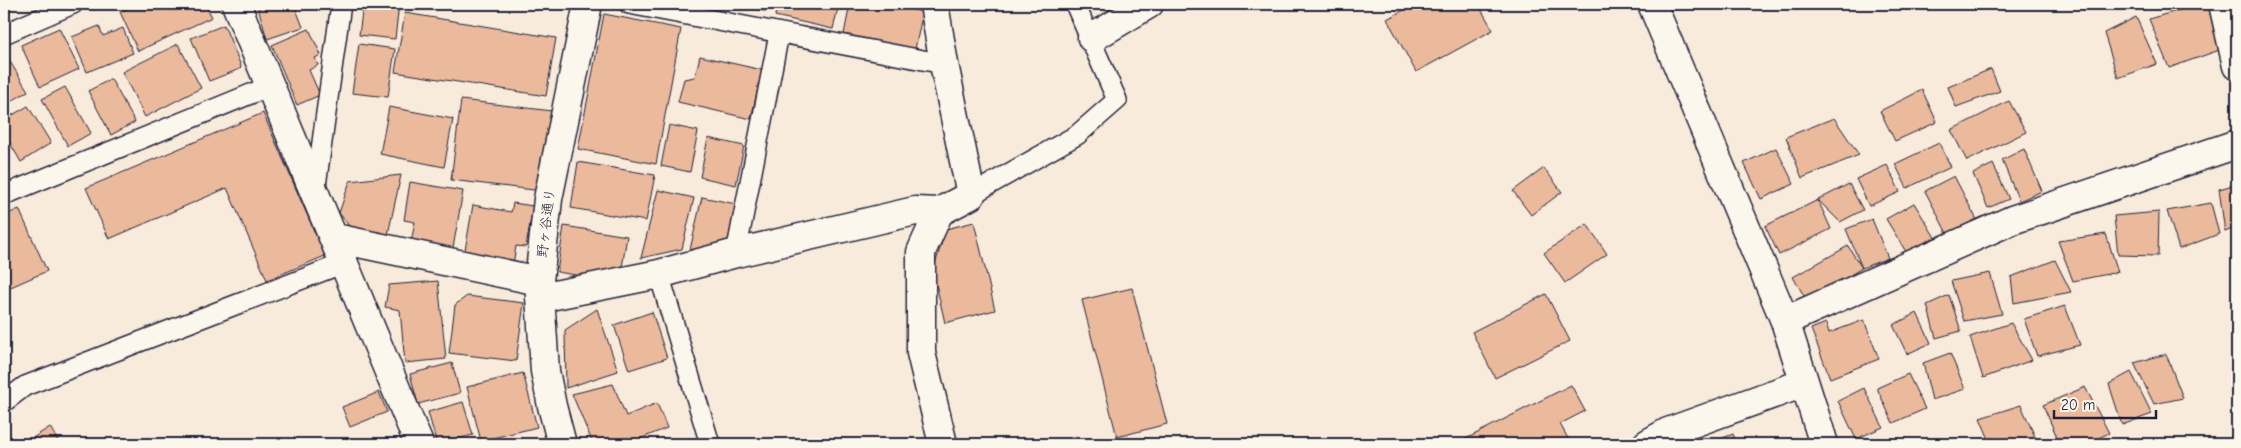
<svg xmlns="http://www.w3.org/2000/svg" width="2241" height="448" font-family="'Comic Neue','Klee One',sans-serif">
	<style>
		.building { fill: #ebba9c; stroke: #22223b }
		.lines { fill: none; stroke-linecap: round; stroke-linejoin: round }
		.service-casing { stroke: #22223b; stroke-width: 22 }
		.minor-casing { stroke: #22223b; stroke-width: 31 }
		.service { stroke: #fbf7ec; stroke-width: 19 }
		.minor { stroke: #fbf7ec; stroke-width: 28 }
		.labels { text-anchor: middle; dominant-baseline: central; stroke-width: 5; stroke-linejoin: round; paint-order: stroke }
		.street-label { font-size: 14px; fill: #22223b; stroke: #fbf7ec }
	</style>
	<rect width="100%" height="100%" fill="#f8ebdc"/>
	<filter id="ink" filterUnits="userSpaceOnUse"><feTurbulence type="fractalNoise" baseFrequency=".02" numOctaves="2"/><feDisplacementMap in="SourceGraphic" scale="10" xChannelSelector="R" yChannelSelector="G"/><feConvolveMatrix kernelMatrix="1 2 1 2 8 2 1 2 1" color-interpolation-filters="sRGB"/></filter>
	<g filter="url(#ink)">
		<path class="building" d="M137,4H205L212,17L138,51L120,12Z
			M257,4H294L303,27L267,39Z
			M363,4H399L395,39L359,35Z
			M732,4H767L765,11Z
			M777,4H839L833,29L775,16Z
			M850,4H885L923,12L915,49L844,34Z
			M1415,4H1478L1493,30L1416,72L1387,19Z
			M2200,4H2211L2225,48L2169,68L2149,19Z
			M405,13L556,38L546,96L395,72Z
			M604,14L681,29L656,164L578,149Z
			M2136,17L2157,64L2118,78L2104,33Z
			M224,25L241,66L240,69L209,81L191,38Z
			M99,26L103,36L123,28L133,53L87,72L72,37Z
			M59,28L79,69L40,87L21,45Z
			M309,29L321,55L315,58L318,65L309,70L320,95L297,105L272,45Z
			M178,44L201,88L145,117L122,72Z
			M359,44L395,49L388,97L352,93Z
			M4,52L28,91L4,106Z
			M700,56L762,70L751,119L678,102L684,79L695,77Z
			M1991,69L2000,91L1956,107L1948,87Z
			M111,79L135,122L111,135L88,91Z
			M65,87L91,133L68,146L42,99Z
			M1922,90L1937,122L1895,141L1880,111Z
			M461,100L552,111L542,191L451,180Z
			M2009,101L2026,132L1967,161L1951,130Z
			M28,106L51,143L21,162L4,133V120Z
			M389,107L453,119L444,167L380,154Z
			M263,113L325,256L267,280L227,188L109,239L86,188Z
			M1834,118L1859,155L1802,178L1786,137Z
			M669,125L698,131L690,172L661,166Z
			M708,138L744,146L736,185L700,177Z
			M1939,143L1951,167L1907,188L1895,164Z
			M1776,148L1794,184L1761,199L1744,163Z
			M2024,149L2042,191L2019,201L2002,160Z
			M578,162L655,175L646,221L571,208Z
			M1993,164L2009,199L1988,208L1973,174Z
			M1887,165L1900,192L1869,206L1856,179Z
			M1544,168L1562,192L1531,215L1513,191Z
			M401,175L387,239L354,232L339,213L350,181Z
			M1954,176L1978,222L1949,237L1925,191Z
			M410,182L463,191L453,248L411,242L415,222L404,220Z
			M1849,184L1863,210L1840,222L1818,200Z
			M2237,184V227L2225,232L2219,189Z
			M658,190L694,198L682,249L641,258Z
			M702,197L736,204L727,248L690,250Z
			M1818,200L1831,229L1779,255L1765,226Z
			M513,203L533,206L526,247L516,246L513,265L464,256L473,205L511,212Z
			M1914,203L1939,244L1911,260L1886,219Z
			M2211,203L2219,234L2179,249L2167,211Z
			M19,209L47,271L4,290V216Z
			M2159,212L2158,256L2118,255L2114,216Z
			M1872,219L1888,258L1862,268L1846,229Z
			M974,222L995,310L945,323L933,271L946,229Z
			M1587,224L1607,254L1565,283L1544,253Z
			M564,226L627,236L621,274L606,280L557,272Z
			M2106,234L2118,272L2073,281L2058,241Z
			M1848,246L1862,268L1807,301L1793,277Z
			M2055,260L2071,292L2014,303L2011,277Z
			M1990,273L2002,314L1964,321L1951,281Z
			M438,281L446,359L405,363L400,310L385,307L389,285Z
			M1132,288L1167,424L1117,437L1082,300Z
			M1546,294L1570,341L1495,378L1472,332Z
			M1949,295L1961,331L1936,338L1927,305Z
			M467,296L524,303L516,361L449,353L455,305Z
			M2065,306L2080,345L2037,356L2024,319Z
			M597,309L618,371L566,388L565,330Z
			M652,312L667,358L629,370L614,325Z
			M1917,313L1931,343L1907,354L1893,325Z
			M1864,320L1879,359L1830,378L1811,329L1826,323L1829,333Z
			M2011,323L2032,360L1983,378L1970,337Z
			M1950,353L1965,389L1932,400L1923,363Z
			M2166,354L2183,398L2154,404L2134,363Z
			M452,363L460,393L418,404L410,374Z
			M2131,372L2152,414L2122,425L2109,384Z
			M523,373L537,427L481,441L467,387Z
			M1908,374L1925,409L1893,423L1877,388Z
			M613,384L626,416L657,403L667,428L627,444H593L572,394Z
			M1571,385L1585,411L1560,424L1571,444H1456Z
			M2085,387L2109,433L2086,444H2060L2043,405Z
			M1864,388L1883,427L1856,439L1838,401Z
			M379,392L387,412L350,427L342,407Z
			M463,402L473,435L437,444L428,412Z
			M2021,405L2036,439L2020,444H1991L1980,418Z
			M50,427L60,444H30L28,441Z
			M1733,434L1737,444H1707Z
			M16,438L20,444H7Z
			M489,441L490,444H477Z"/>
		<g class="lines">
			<g class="service-casing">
				<path id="service" d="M629,4L944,64
					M4,34L73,4
					M315,193L341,4
					M4,195L270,86
					M971,195L1077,135L1117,100L1075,4
					M736,253L779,34
					M659,274L710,444
					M4,402L25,386L344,263"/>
			</g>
			<g class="minor-casing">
				<path id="minor" d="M236,4L419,444
					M934,4L944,64L971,195L939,212L921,252V353L943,444
					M1652,4L1785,321L1824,444
					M2223,4L2237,66
					M1092,38L1149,4
					M335,238L539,281
					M540,298L659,274L736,253L915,211L939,212
					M1785,321L2012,220L2237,144
					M562,444L552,406L545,371L539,281L548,199L588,4
					M1647,444L1668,432L1804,383"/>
			</g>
			<use href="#service" class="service"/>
			<use href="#minor" class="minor"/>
		</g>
	</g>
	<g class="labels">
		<g class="street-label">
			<text transform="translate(546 223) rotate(-83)">野ヶ谷通り</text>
		</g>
	</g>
	<rect width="2241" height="448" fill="none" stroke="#fbf7ec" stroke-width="20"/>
	<rect x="10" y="10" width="2221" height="428" fill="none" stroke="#22223b" stroke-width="2" filter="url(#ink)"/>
	<path d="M2054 410v8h102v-8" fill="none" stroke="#22223b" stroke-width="2.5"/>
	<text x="2061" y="410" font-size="15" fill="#22223b" stroke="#fbf7ec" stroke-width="4" paint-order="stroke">20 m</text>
</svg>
